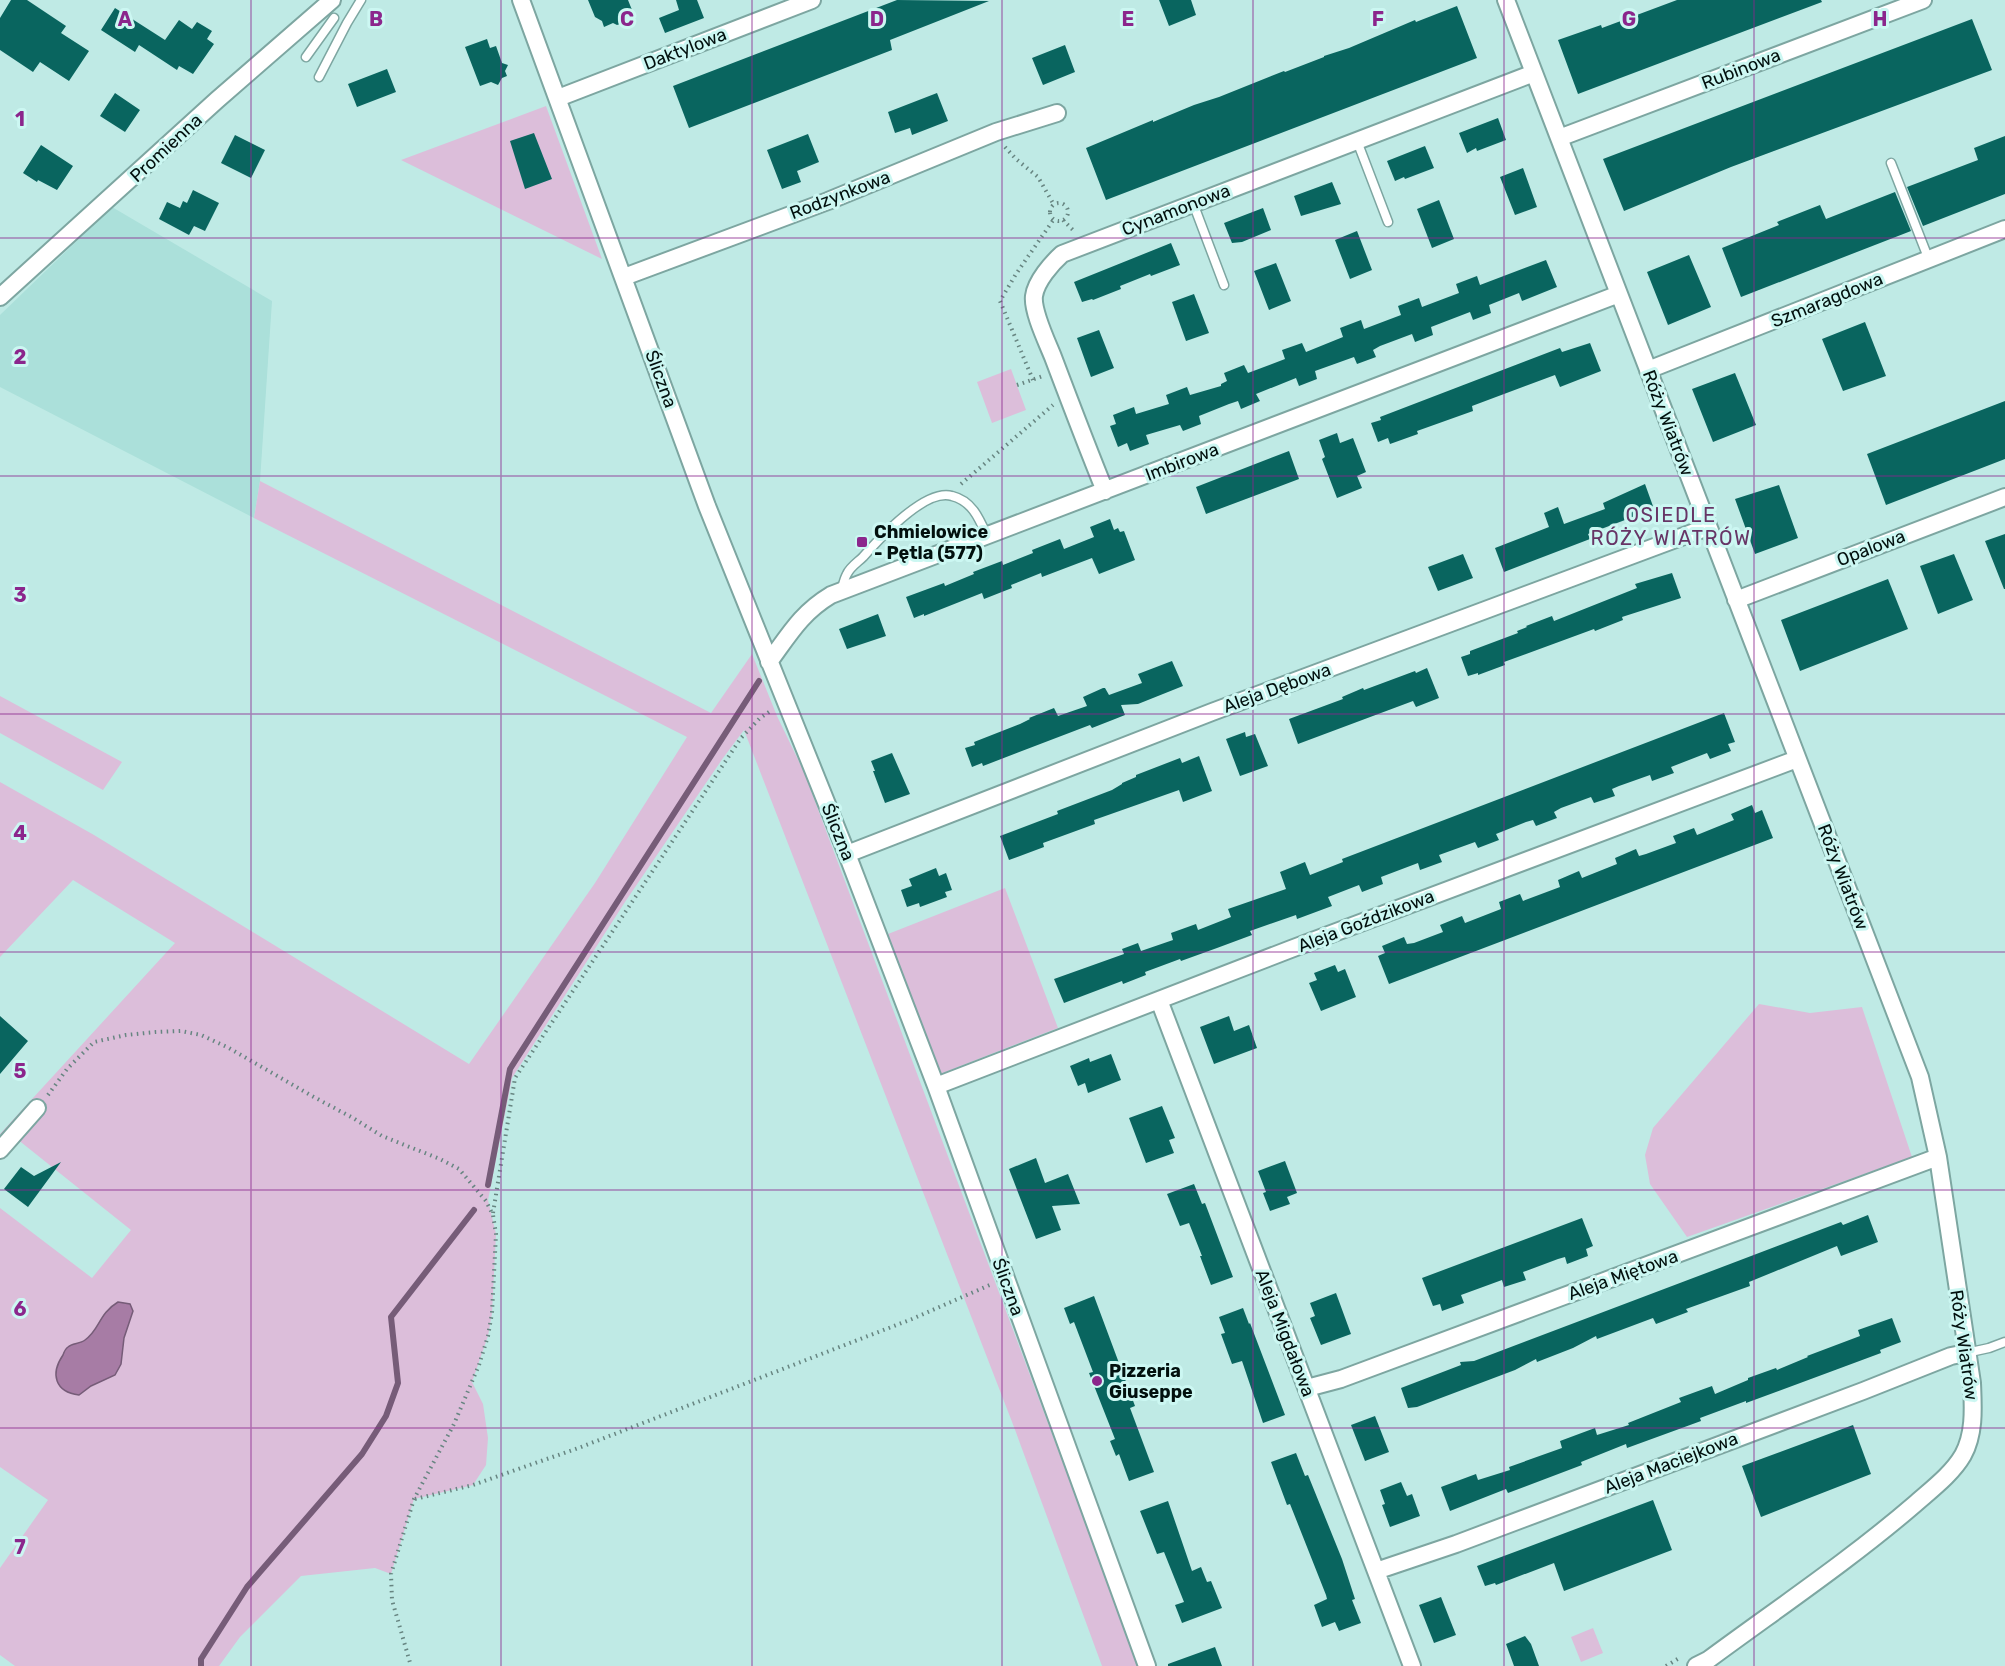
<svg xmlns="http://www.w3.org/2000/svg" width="2005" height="1666" font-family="Rubik,sans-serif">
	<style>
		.built { fill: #abe0da }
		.green { fill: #dcbeda }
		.water { fill: #a77ca5; stroke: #765c78; stroke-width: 1.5 }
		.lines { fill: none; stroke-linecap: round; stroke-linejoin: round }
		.stream { stroke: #765c78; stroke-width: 6 }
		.building { fill: #09655f }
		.lane-casing { stroke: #7da6a1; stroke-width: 11 }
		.street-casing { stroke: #7da6a1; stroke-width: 20 }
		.path { stroke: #678581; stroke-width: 4; stroke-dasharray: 1.5 4.5; stroke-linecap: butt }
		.lane { stroke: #fff; stroke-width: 8 }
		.street { stroke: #fff; stroke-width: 16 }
		.grid { fill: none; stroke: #8b268c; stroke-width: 1.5; stroke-opacity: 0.55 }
		.poi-dot { fill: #8b268c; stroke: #ccf7f2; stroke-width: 2 }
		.labels { text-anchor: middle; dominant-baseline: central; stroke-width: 6; stroke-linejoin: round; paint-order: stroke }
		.street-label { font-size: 18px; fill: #02100e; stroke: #ccf7f2 }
		.poi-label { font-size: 18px; font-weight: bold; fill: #02100e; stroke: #ccf7f2; text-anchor: start }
		.neighbourhood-label { font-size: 20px; letter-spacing: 1.5px; fill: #673566; stroke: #ccf7f2 }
		.grid-label { font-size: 20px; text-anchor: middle; font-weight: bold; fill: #8b268c; stroke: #ccf7f2; stroke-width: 6; stroke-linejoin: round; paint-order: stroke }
	</style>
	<rect width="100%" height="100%" fill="#bfeae5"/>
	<path class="built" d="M112,207L272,301L260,481L254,518L0,387V315Z"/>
	<path class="green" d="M546,106L602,259L401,160Z
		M1011,369L1026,410L992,423L977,382Z
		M260,481L711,713L752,654L777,716L804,772L1139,1666H1102L1014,1427L744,730L723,758L625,902L512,1078L488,1200L496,1234L492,1313L488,1336L472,1382L483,1404L488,1438L486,1465L473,1485L414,1499L391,1574L375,1568L301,1576L240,1637L219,1666H15L0,1655V1568L48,1500L0,1467V1208L92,1278L131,1230L17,1139L0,1134L175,943L73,880L0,957V782L94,835L469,1064L595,883L687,737L254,518Z
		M0,696L122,762L103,790L0,733Z
		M1005,888L1058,1028L940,1074L888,934Z
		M1759,1004L1810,1013L1862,1007L1912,1157L1687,1237L1650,1184L1645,1155L1653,1128Z
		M1593,1628L1603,1653L1581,1662L1571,1637Z"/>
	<path class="water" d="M118,1302L130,1304L133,1311L124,1338L121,1364L115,1375L91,1386L79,1395C55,1392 50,1374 63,1355C64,1352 65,1349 68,1347C72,1343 80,1344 85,1340C100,1330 98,1314 118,1302Z"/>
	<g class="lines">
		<path class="stream" d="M488,1185L510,1069L759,681
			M201,1666V1659L247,1587L362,1454L386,1416L398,1383L391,1317L474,1210"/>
	</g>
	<path class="building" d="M11,0H27L66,26L61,33L89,51L69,81L40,62L33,72L0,50V18Z
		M588,0H628L634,15L625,19L623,23L617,25L613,23L604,27L602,21L595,17Z
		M676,0H697L704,18L665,33L659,18L679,10Z
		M897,0L989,1L890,40L892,50L689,128L673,86Z
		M1159,0H1191L1196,15L1169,26Z
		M1677,0H1821L1822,2L1578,94L1558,40L1601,25L1602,28Z
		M1457,6L1477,58L1106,200L1086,148L1153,120V122L1194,105L1219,97L1284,71L1285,72L1324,57V56L1349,48L1415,20L1416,22Z
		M115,8L165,40L179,20L192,29L197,22L212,31L207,39L214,44L193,74L179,66L177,70L139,45L135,52L101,30Z
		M1972,19L1992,70L1731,167L1624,211L1603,159Z
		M487,39L490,48L496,46L502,63L508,65L505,71L507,76L502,78L498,85L491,82L480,86L465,47Z
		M1065,45L1075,72L1043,85L1032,58Z
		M387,69L396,92L357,107L348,84Z
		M115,93L140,110L125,132L100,116Z
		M937,93L948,121L912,135L910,128L895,133L888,112Z
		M1498,118L1506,140L1477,151L1476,148L1467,153L1459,133Z
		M534,133L552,179L525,189L510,141Z
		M808,134L819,162L797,171L801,182L782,189L767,150Z
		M235,135L265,150L251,178L221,163Z
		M2005,136V194L1923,226L1907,187L1978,160L1974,148Z
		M41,145L73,166L57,190L38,180L37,182L23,173Z
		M1425,146L1434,168L1405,179L1404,177L1395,181L1387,161Z
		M1523,168L1537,207L1515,215L1500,177Z
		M1332,182L1341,204L1301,216L1294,196Z
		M193,190L219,203L205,231L194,226L189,235L159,219L167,202L180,208L183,201L187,203Z
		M1895,192L1911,231L1741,297L1722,248L1779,225L1777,222L1820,205L1826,219Z
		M1439,200L1454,239L1432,248L1417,209Z
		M1263,208L1271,230L1242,242L1232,243L1224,223Z
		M1357,231L1372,270L1350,279L1335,240Z
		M1171,243L1180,265L1151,276L1150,274L1120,286L1121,289L1093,300L1092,299L1082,302L1074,282Z
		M1689,255L1711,307L1668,325L1647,272Z
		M1546,260L1557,287L1522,301L1519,293L1489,305L1491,313L1473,320L1470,312L1431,327L1433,335L1415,342L1412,334L1380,346L1373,350L1376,357L1357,364L1354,357L1315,371L1317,379L1299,386L1296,378L1256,394L1260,401L1241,409L1238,401L1229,404L1199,416L1201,424L1183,431L1180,425L1146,435L1149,444L1130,451L1127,443L1118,447L1110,426L1116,424L1113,415L1134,407L1136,414L1169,404L1166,395L1187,387L1190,395L1221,386V384L1227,381L1224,373L1244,365L1248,373L1285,359L1282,350L1302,343L1306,352L1343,337L1340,328L1361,320L1364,329L1401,315L1398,306L1419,298L1422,307L1459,293L1456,284L1477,276L1480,285Z
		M1276,263L1291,301L1269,310L1254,271Z
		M1194,294L1209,333L1186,341L1172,302Z
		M1865,322L1886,376L1843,391L1822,339Z
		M1099,330L1114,368L1091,377L1077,338Z
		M1590,343L1601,371L1560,387L1555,375L1472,406L1473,411L1417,431L1418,434L1390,444L1388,438L1378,442L1371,423L1381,420L1380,417L1560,348L1562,352Z
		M1735,373L1756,425L1713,442L1692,389Z
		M2005,401V459L1886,505L1867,454Z
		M1337,433L1340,443L1353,438L1366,472L1357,476L1362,488L1337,498L1322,459L1325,457L1319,440Z
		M1289,451L1299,479L1206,514L1196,487Z
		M1645,484L1654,509L1588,534L1590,539L1504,572L1495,548L1549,527L1544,513L1558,507L1564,524L1605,509L1603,503Z
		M1779,485L1798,538L1755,554L1735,499Z
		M1110,519L1114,530L1118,528L1120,532L1124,531L1135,560L1099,574L1092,558L1042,577L1041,573L1011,585L1012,588L984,599L982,593L924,616V614L914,618L906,597L944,583L945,586L974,574L973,572L1002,561L1003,565L1033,553L1032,550L1060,539L1064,549L1094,537L1090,527Z
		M2005,534V589H2004L1985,541Z
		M1463,554L1473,578L1438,591L1428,567Z
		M1954,554L1973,600L1938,614L1920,566Z
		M1672,573L1681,598L1622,617L1623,620L1595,631L1594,629L1504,662L1505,665L1478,675V673L1468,676L1461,657L1470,654V651L1518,633L1517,631L1527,627L1526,626L1552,616L1554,621L1637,588L1635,584Z
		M1888,579L1908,629L1800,671L1781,620Z
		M878,614L886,636L847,649L839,629Z
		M1172,661L1183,686L1138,704L1121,705L1125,715L1115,719L1092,728L1090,725L983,766L982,763L972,767L965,748L975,745L974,742L1020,724L1030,719L1029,718L1054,708L1058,716L1087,706L1083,697L1103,688H1105L1109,695L1142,683L1138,674Z
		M1427,668L1439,698L1416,707L1413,701L1298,744L1289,719L1343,699L1342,697L1363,688L1364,690L1415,671L1416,673Z
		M1724,713L1735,742L1728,744L1731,751L1710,759L1707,753L1671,767L1674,773L1652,781L1650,775L1619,786L1612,789L1615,796L1594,803L1591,797L1561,808L1554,812L1557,818L1536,826L1533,820L1526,822L1496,834L1499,840L1478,848L1475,842L1439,855L1442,862L1420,870L1418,863L1381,877L1383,884L1362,892L1359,885L1328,897L1332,906L1297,919L1296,915L1250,931L1252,935L1217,948L1181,961L1180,959L1145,972L1146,975L1123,984L1122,981L1064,1003L1054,979L1124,954L1122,949L1138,943L1141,951L1173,940L1171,933L1196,924L1198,930L1231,917L1228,909L1286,889L1280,872L1305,862L1310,875L1343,862L1342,859Z
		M1245,732L1246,737L1255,734L1268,766L1240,776L1226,739Z
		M892,753L910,794L885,803L873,771H875L871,761Z
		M1199,756L1212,791L1183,802L1179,790L1094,820L1095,824L1043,843L1044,847L1009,860L1000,836L1058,814L1057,811L1112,790L1122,784V783L1136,777V775L1180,758L1182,763Z
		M1752,805L1755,813L1762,810L1773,838L1389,984L1378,956L1385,953L1382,946L1404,937L1407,944L1414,943L1443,932L1440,925L1462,916L1465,923L1501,909L1499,902L1520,894L1523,901L1560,887L1558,880L1579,871L1582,878L1617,864L1615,858L1636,849L1639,856L1646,854L1676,843L1673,836L1694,828L1697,835L1734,820L1731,814Z
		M936,868L939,876L946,873L952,890L945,892L947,897L920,907L919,903L907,907L901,890L912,886L909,879Z
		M1335,965L1338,972L1345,969L1356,997L1321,1011L1309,983L1317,980L1314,973Z
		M0,1016L28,1041L0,1074Z
		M1229,1016L1234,1031L1249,1025L1257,1048L1214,1064L1200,1027Z
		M1111,1054L1121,1080L1088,1093L1085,1083L1078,1086L1070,1066L1089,1058L1090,1062Z
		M1162,1106L1175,1138L1169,1140L1174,1153L1146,1163L1129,1118Z
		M1036,1158L1045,1183L1068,1174L1080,1204L1052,1206L1061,1230L1036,1239L1009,1169Z
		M1285,1161L1297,1193L1287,1197L1290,1204L1270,1211L1263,1193L1266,1192L1258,1171Z
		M61,1162L28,1207L4,1189L21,1167L34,1176Z
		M1194,1184L1202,1204L1205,1203L1233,1277L1211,1285L1200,1256H1202L1189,1223L1180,1226L1167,1194Z
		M1868,1215L1878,1242L1841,1256L1837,1246L1749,1282L1750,1286L1686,1309L1688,1312L1656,1324L1653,1318L1597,1339L1596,1336L1573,1348L1537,1362L1536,1359L1515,1370L1417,1407L1408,1408L1401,1388L1461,1365L1460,1362L1474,1361L1841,1222L1843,1225Z
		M1582,1218L1593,1246L1586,1249L1588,1256L1567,1264L1565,1257L1558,1259L1523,1272L1526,1280L1504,1287L1502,1280L1461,1295L1464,1303L1442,1311L1440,1304L1433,1306L1422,1278Z
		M1336,1293L1351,1334L1321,1345L1310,1318L1315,1316L1310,1303Z
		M1094,1296L1135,1406L1130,1408L1154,1472L1129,1481L1119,1454L1116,1456L1110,1441L1115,1439L1089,1373L1093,1372L1074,1322L1070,1324L1064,1308Z
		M1243,1308L1249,1324L1250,1323L1285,1415L1263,1423L1242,1361L1232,1364L1221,1334L1225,1333L1219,1317Z
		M1892,1318L1901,1342L1880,1350L1881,1353L1746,1403V1401L1700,1418L1701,1421L1627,1448L1626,1444L1581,1462L1582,1465L1508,1493L1506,1489L1450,1511L1441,1487L1476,1474L1478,1480L1510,1470L1509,1467L1562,1448L1560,1441L1595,1428L1597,1435L1629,1425L1628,1423L1681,1402L1679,1398L1712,1386L1715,1394L1748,1380V1378L1776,1368L1777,1370L1808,1357L1807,1356L1860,1336L1858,1330Z
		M1375,1416L1389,1452L1365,1461L1351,1425Z
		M1853,1425L1871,1474L1761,1517L1742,1466Z
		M1296,1453L1305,1476L1308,1475L1342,1559L1355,1599L1352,1600L1361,1623L1339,1631L1335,1622L1322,1627L1314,1605L1327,1599L1326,1595L1290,1504L1287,1505L1271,1462Z
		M1401,1482L1407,1496L1412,1494L1420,1516L1390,1527L1382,1505L1385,1504L1380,1490Z
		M1653,1500L1672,1550L1564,1591L1554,1563L1496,1585L1495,1583L1485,1586L1477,1566Z
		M1168,1501L1192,1571L1201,1567L1207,1582L1211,1581L1222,1608L1182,1623L1175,1605L1184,1602L1164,1552L1157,1554L1140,1511Z
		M1441,1597L1456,1635L1434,1643L1419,1605Z
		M1525,1636L1531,1644L1539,1666H1514L1506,1644Z
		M1215,1647L1222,1666H1168V1664Z"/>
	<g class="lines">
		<g class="lane-casing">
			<path id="lane" d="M306,57L334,18
				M319,77L347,23L361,0
				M1357,141L1388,222
				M1891,163L1929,260
				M1193,203L1224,285
				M841,591C843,586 844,579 847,574C850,567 858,562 863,557C879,539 925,488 952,496C972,501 979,518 987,536
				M1966,1353L1989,1348L2005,1342"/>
		</g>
		<g class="street-casing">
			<path id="street" d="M521,0L707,506L847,854L936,1086L1147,1666
				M1506,0L1920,1077L1938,1157L1972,1383C1973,1407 1975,1433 1963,1455C1952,1474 1932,1489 1915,1504C1850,1560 1777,1609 1708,1660L1696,1666
				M558,98L812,0
				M1559,138L1923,0
				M624,277L828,201L996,132L1057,113
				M0,297L217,100L332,0
				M1648,370L2005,229
				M1105,491C1087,447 1070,402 1053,357C1047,342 1032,311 1034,296C1036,281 1052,263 1062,254L1534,73
				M1736,600L2005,497
				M769,662C789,635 801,613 831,595L1619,294
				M847,854L1212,712L1708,527
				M1159,1000L1412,1666
				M936,1086L1291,949L1797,759
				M0,1150L37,1108
				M1307,1388L1341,1379L1938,1157
				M1376,1571L1456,1544L1863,1391L1951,1356L1966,1353"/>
		</g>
		<path class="path" d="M1005,147L1016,159L1038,177L1054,205
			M1050 212a9 9 0 1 1 18 0a9 9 0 1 1-18 0Z
			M1063,220L1073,230
			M1033,380L1000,301L1016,274L1054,219
			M1017,385L1043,376
			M961,484L1053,405
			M48,1095L67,1069L94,1042L126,1035L156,1032L181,1031L201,1035L227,1047L312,1096L353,1118L382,1136L440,1159L459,1169L486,1201L493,1215L496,1234L492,1313L488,1336L479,1365L454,1424L414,1499L391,1574L392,1600L411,1666
			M493,1213L515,1078L741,738L760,718L772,710
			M415,1499L473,1485L581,1447L912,1319L992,1284
			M1666,1666L1681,1657"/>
		<use href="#lane" class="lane"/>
		<use href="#street" class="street"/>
	</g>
	<path class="grid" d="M251,0V1666M501,0V1666M752,0V1666M1002,0V1666M1253,0V1666M1504,0V1666M1754,0V1666M0,238H2005M0,476H2005M0,714H2005M0,952H2005M0,1190H2005M0,1428H2005"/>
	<g class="poi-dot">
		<rect x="856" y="536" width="12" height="12" rx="3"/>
		<circle cx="1097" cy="1381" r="6"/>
	</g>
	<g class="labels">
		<g class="street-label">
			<text transform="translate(685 49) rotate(-21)">Daktylowa</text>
			<text transform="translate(1741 69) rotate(-21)">Rubinowa</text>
			<text transform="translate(166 148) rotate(-43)">Promienna</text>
			<text transform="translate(840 195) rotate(-21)">Rodzynkowa</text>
			<text transform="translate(1176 210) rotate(-21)">Cynamonowa</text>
			<text transform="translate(1827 300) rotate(-22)">Szmaragdowa</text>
			<text transform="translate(661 379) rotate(70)">Śliczna</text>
			<text transform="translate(1668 423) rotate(69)">Róży Wiatrów</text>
			<text transform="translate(1182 462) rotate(-21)">Imbirowa</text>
			<text transform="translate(1871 548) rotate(-21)">Opalowa</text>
			<text transform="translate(1277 688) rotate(-20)">Aleja Dębowa</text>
			<text transform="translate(838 832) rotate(68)">Śliczna</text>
			<text transform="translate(1843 877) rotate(69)">Róży Wiatrów</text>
			<text transform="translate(1366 921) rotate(-21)">Aleja Goździkowa</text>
			<text transform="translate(1623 1275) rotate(-20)">Aleja Miętowa</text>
			<text transform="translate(1008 1287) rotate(70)">Śliczna</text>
			<text transform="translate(1285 1333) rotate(69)">Aleja Migdałowa</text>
			<text transform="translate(1964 1345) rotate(82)">Róży Wiatrów</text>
			<text transform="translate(1671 1463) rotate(-21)">Aleja Maciejkowa</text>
		</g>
		<g class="poi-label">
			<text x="874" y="532">Chmielowice<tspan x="874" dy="21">- Pętla (577)</tspan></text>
			<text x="1109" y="1371">Pizzeria<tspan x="1109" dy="21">Giuseppe</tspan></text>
		</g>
		<g class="neighbourhood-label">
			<text x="1671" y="515">OSIEDLE<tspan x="1671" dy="23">RÓŻY WIATRÓW</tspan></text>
		</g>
	</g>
	<g class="grid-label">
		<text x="125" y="26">A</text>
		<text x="376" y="26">B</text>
		<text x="627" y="26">C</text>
		<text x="877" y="26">D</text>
		<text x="1128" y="26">E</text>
		<text x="1378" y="26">F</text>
		<text x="1629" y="26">G</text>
		<text x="1880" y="26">H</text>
		<text x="20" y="126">1</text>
		<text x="20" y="364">2</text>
		<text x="20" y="602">3</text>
		<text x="20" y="840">4</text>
		<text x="20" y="1078">5</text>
		<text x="20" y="1316">6</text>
		<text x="20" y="1554">7</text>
	</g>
</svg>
